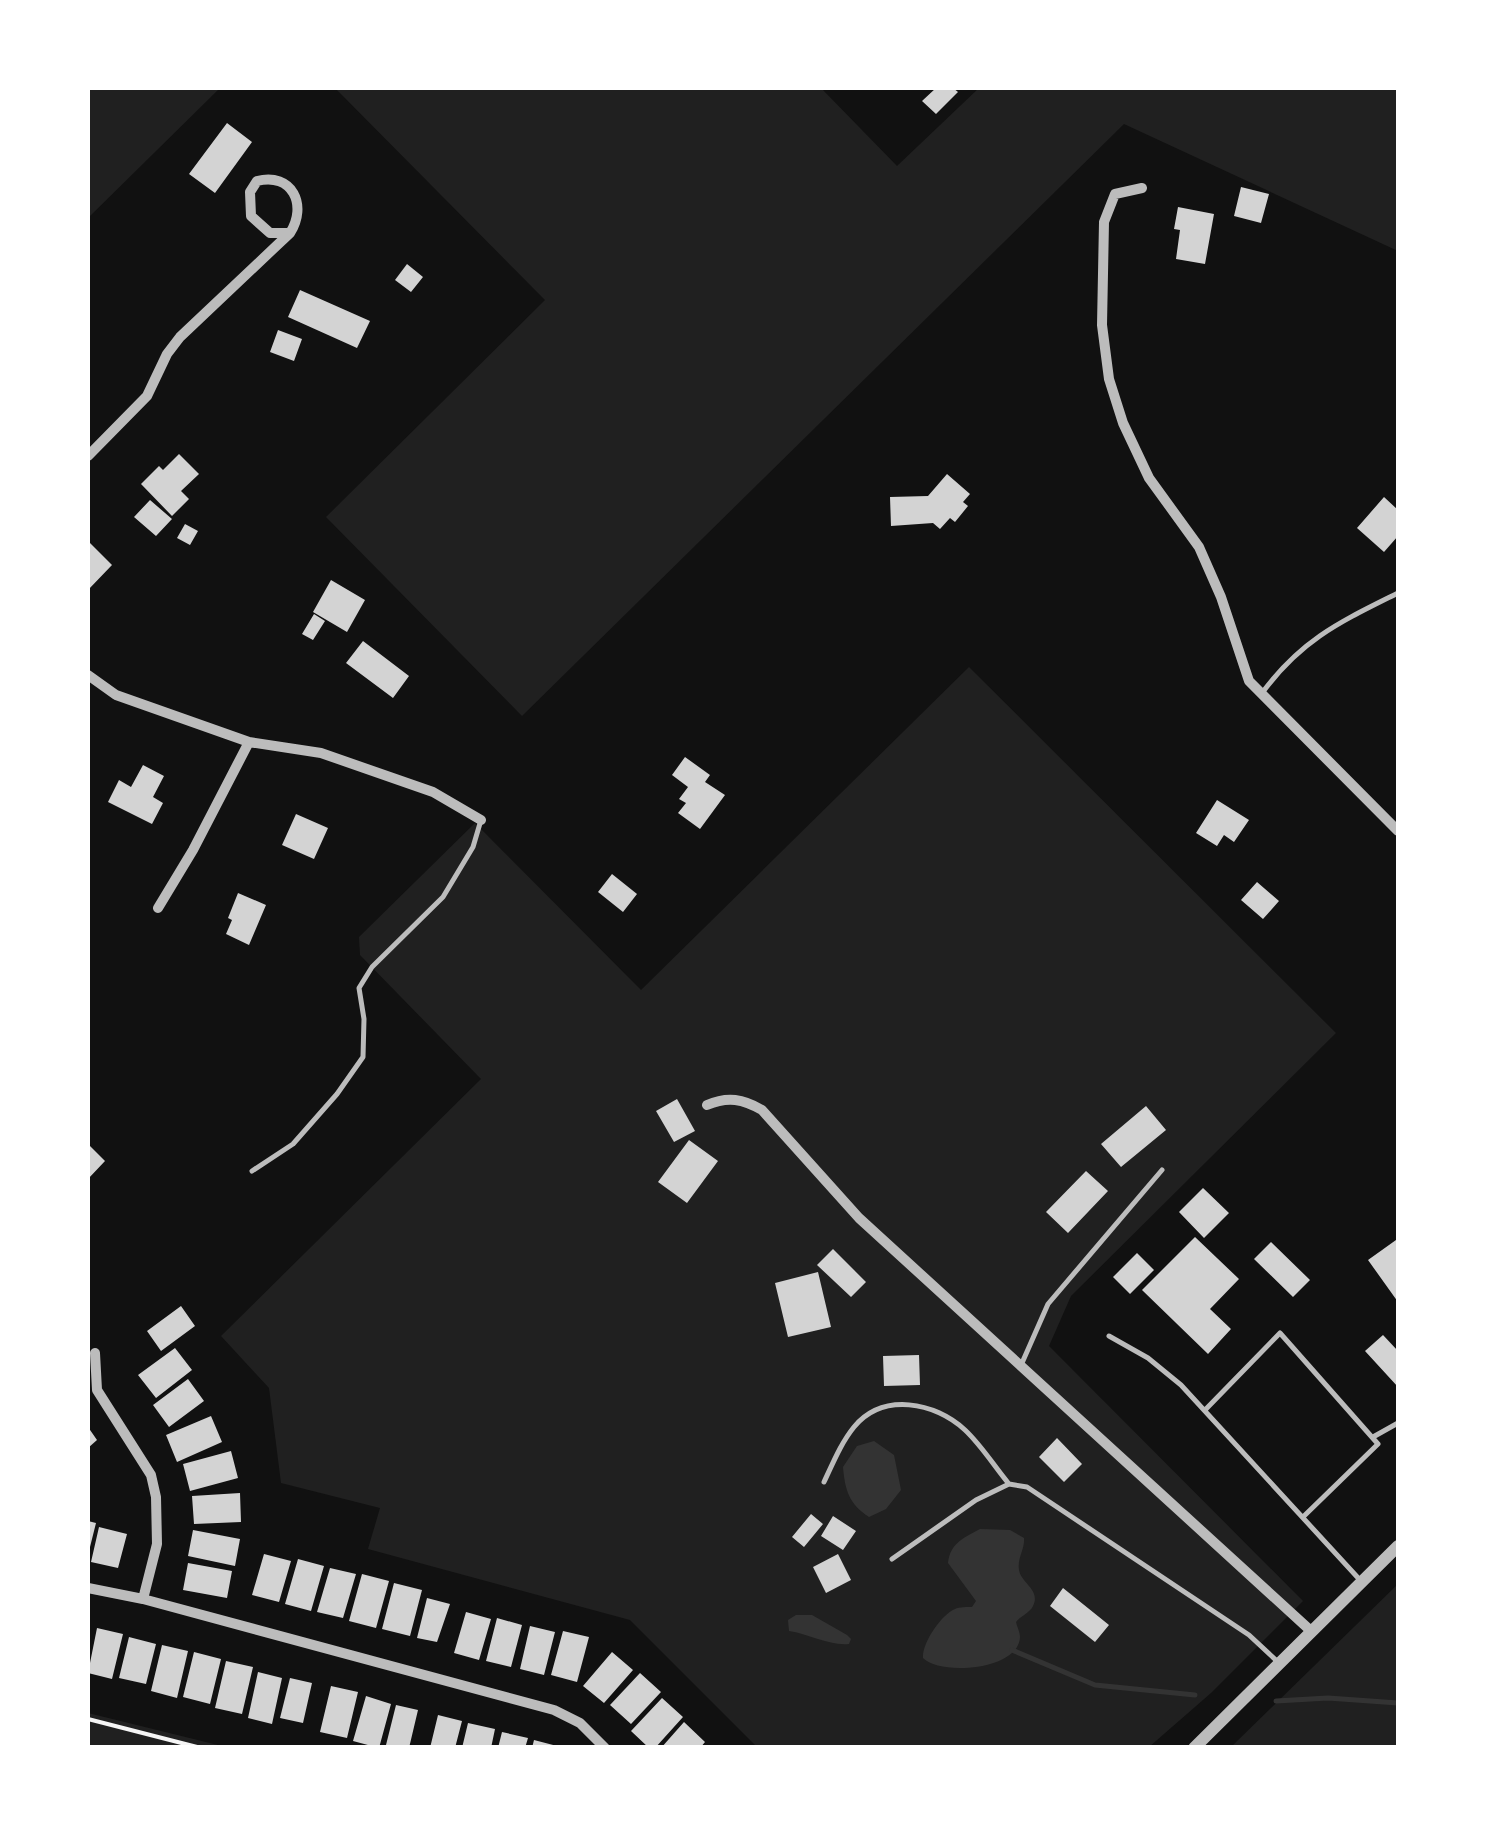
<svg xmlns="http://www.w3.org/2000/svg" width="1486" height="1835" font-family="Quicksand,sans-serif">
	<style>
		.green { fill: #202020 }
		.water { fill: #333 }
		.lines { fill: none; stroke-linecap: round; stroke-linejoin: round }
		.stream { stroke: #333; stroke-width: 5 }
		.building { fill: #d3d3d3 }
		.path { stroke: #f5f5f5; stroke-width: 4 }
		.service { stroke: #bcbcbc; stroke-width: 5 }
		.minor { stroke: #bcbcbc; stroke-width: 10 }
		.tertiary { stroke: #bcbcbc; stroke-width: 12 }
	</style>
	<rect width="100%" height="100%" fill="#111"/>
	<path class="green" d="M88,88H220L88,218Z
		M335,88H821L897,166L979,88H1398V251L1124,124L522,716L326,517L545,300Z
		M969,667L1336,1033L1071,1296L1049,1346L1303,1601L1211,1693L1149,1747H757L630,1620L368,1549L380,1508L281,1483L269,1388L221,1336L481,1079L360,955L359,937L475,823L641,990Z
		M1398,1584V1747H1231Z
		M88,1713L226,1747H88Z"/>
	<path class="water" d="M874,1441L894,1455L901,1490L886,1509L869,1517C849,1504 845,1490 843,1467L857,1446Z
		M980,1529L1010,1530L1024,1538C1025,1549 1017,1558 1019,1570C1021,1583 1041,1590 1033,1606C1030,1613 1020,1616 1016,1622C1017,1627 1020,1632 1020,1637C1019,1670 940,1676 923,1658C922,1643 941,1615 955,1609C959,1607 968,1607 972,1607L976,1601L948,1563C950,1543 965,1537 980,1529Z
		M796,1615H812L847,1635L851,1639L849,1644C830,1646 809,1634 789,1631L788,1620Z"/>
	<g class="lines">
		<path class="stream" d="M1012,1650L1095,1685L1195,1695
			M1276,1701L1328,1698L1398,1703"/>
	</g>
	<path class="building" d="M936,88H953L958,92L936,114L922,101Z
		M227,123L252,142L215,193L189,174Z
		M1241,187L1269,194L1261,223L1234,216Z
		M1178,207L1214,214L1205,264L1176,259L1180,230L1174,229Z
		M407,264L423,277L411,292L395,280Z
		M300,290L370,321L357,348L288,317Z
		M278,330L302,339L294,361L270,352Z
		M179,454L199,474L181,491L189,499L172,516L141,484L159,466L163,470Z
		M947,474L970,494L963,502L968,506L955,522L950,518L940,529L933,523L891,526L890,497L928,496Z
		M1384,497L1398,510V536L1384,552L1357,528Z
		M150,500L172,519L156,536L134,517Z
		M185,524L198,531L190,545L177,538Z
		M88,541L112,565L88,590Z
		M331,580L365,600L347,632L313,612Z
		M314,614L325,621L313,640L302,634Z
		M363,641L409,676L393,698L346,663Z
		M685,757L710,775L705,782L725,795L700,829L678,813L686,803L679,799L688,787L672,775Z
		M143,765L164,776L153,797L163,803L152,824L108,802L119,780L131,787Z
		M1217,800L1249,820L1234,842L1224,835L1217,846L1196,833Z
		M296,814L328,828L314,859L282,845Z
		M612,874L637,894L623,912L598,892Z
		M1257,882L1279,901L1263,919L1241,900Z
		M238,893L266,905L249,945L226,934L232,920L228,918Z
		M677,1099L695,1131L674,1142L656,1111Z
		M1146,1106L1166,1130L1121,1167L1101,1144Z
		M689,1140L718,1161L687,1203L658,1182Z
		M88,1144L105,1161L88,1179Z
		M1086,1171L1108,1191L1068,1233L1046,1212Z
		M1203,1188L1229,1213L1204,1238L1179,1212Z
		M1195,1237L1239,1279L1210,1309L1231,1329L1208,1354L1142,1290Z
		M1396,1240L1398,1243V1302L1368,1260Z
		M1271,1242L1310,1280L1293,1297L1254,1259Z
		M833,1249L866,1282L851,1297L817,1265Z
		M1137,1253L1154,1270L1130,1294L1113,1277Z
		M818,1272L831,1327L788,1337L775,1283Z
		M181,1306L195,1326L161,1351L147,1331Z
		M1383,1335L1398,1351V1387L1365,1351Z
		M175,1348L192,1370L156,1398L138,1375Z
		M919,1355L920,1385L884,1386L883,1356Z
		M188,1379L204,1401L169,1427L153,1405Z
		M211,1416L222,1442L177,1462L166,1435Z
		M88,1427L97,1440L88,1448Z
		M1057,1438L1082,1464L1064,1482L1039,1457Z
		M231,1451L238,1478L190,1491L183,1464Z
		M240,1493L241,1522L194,1524L192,1496Z
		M811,1514L823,1524L804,1547L792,1537Z
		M833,1516L856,1531L843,1550L821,1536Z
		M88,1521L96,1523L89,1551H88Z
		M99,1527L127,1534L118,1568L91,1562Z
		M193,1530L240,1539L235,1566L188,1556Z
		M264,1554L291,1561L279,1602L252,1595Z
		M838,1554L851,1580L826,1593L813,1567Z
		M298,1559L324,1566L311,1611L285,1604Z
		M188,1563L232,1571L227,1598L183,1590Z
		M330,1568L356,1574L343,1618L317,1612Z
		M362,1574L389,1581L376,1628L349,1621Z
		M394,1583L422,1590L410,1636L382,1629Z
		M1063,1588L1109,1625L1095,1642L1050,1606Z
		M427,1598L450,1604L437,1642L417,1638Z
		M466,1612L491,1619L479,1660L454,1653Z
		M497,1618L522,1625L511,1667L486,1661Z
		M530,1626L555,1632L544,1675L520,1669Z
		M97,1628L123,1634L112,1679L88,1673Z
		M563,1631L589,1637L577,1682L551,1675Z
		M129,1637L156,1644L146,1684L119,1678Z
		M162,1645L188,1651L177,1698L151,1691Z
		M194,1652L221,1659L210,1704L183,1697Z
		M612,1652L633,1670L604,1703L583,1686Z
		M226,1661L253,1667L242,1714L215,1708Z
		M258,1672L282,1678L272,1724L248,1718Z
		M640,1673L661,1692L631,1724L610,1705Z
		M290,1678L312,1683L303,1723L280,1718Z
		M331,1686L358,1692L347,1738L320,1732Z
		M366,1696L391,1704L379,1748L353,1741Z
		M662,1698L683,1717L655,1748H649L631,1731Z
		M396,1705L418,1710L409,1748L386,1745Z
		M438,1715L462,1721L455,1748H430Z
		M684,1722L705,1742L700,1748H661Z
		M468,1723L495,1729L491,1748H462Z
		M502,1732L528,1738L525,1748H498Z
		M534,1740L557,1746V1748H532Z"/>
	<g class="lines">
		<path class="path" d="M88,1719L201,1748"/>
		<path class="service" d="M1262,693C1302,639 1340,622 1398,593
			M252,1171L293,1144L337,1094L363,1057L364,1019L359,988L372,967L443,897L473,847L481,820
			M1109,1336L1148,1358L1181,1385L1360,1580
			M1022,1363L1048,1304L1162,1170
			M1206,1409L1280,1333L1378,1444L1303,1517
			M1373,1437L1398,1423
			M824,1482C833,1463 841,1443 854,1427C883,1392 935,1402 965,1430C982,1446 994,1466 1009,1484
			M892,1559L976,1500L1009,1484L1027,1487L1249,1635L1278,1662"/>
		<path class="minor" d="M1142,188L1115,194L1104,222L1102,325L1109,379L1123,423L1149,478L1199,547L1221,597L1249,681L1398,831
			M88,456L147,396L167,354L180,337L290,233C308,205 292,172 257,181L250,192L251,216L270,233H290
			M88,675L116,695L249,742L321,753L433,792L481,820
			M158,908L193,850L249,742
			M707,1105C728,1096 743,1099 762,1110L859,1218L1311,1631
			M95,1353L97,1390L151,1475L156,1497L157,1544L143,1599
			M88,1588L143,1599L554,1710L580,1723L605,1748"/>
		<path class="tertiary" d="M1194,1748L1398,1546"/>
	</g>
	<rect width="1486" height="1835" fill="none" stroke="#ffffff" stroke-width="180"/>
</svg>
